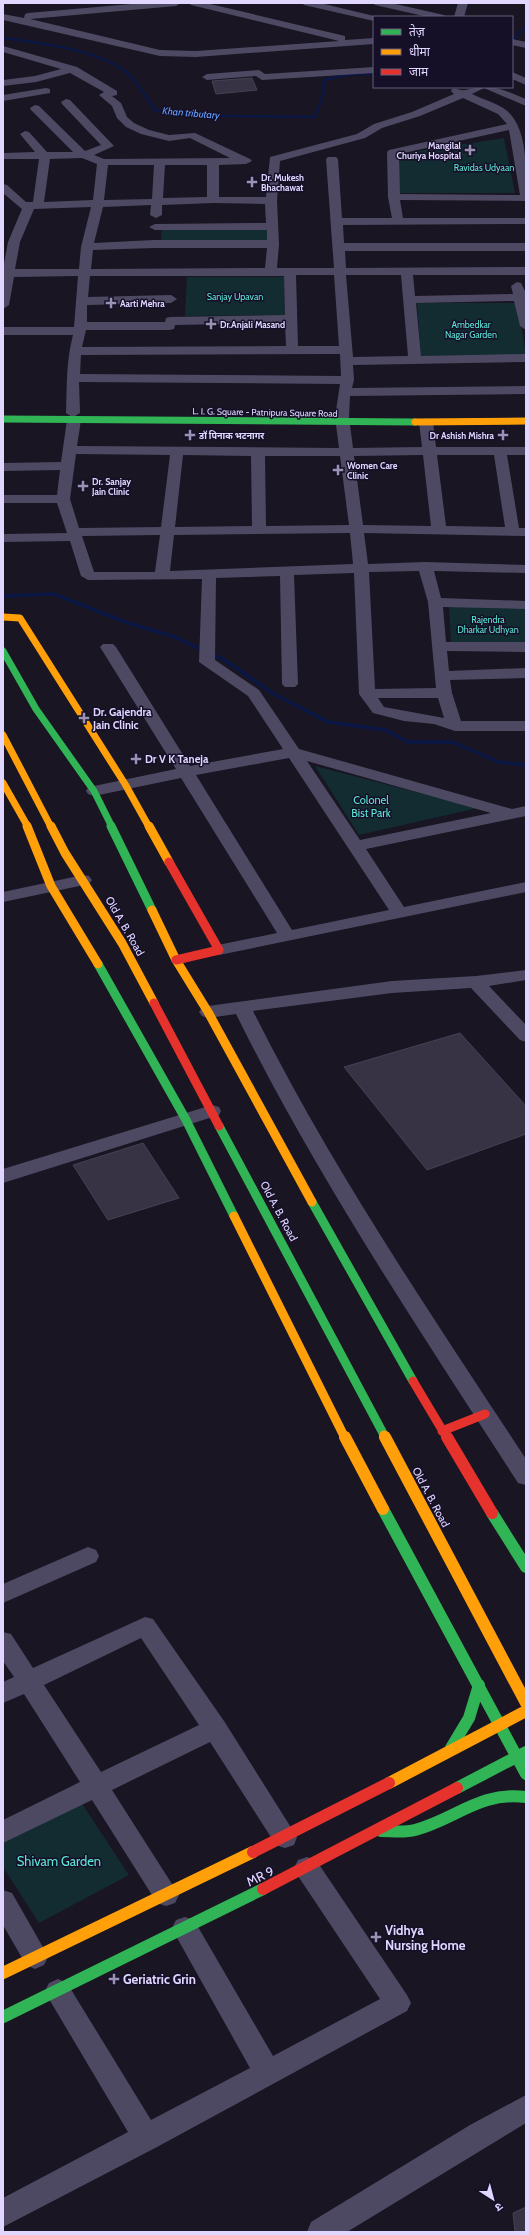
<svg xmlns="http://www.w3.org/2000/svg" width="529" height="2235" font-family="Cabin,'Noto Sans Devanagari',sans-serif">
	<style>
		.green { fill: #122c31 }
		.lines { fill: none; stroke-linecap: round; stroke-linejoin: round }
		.stream-far1 { stroke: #0a1745; stroke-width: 2.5 }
		.stream { stroke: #0a1745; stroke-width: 3.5 }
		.building { fill: #383344; stroke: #464056 }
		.street { fill: #4e4963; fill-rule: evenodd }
		.fast-far2 { stroke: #30b455; stroke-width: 7 }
		.fast-far1 { stroke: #30b455; stroke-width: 9 }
		.fast { stroke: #30b455; stroke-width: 12 }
		.slow-far2 { stroke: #ff9f0a; stroke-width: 7 }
		.slow-far1 { stroke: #ff9f0a; stroke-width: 9 }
		.slow { stroke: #ff9f0a; stroke-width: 12 }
		.jam-far1 { stroke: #e5322d; stroke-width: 9 }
		.jam { stroke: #e5322d; stroke-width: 12 }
		.poi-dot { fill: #9a92b2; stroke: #160f28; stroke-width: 1.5 }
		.labels { text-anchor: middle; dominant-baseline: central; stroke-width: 3; stroke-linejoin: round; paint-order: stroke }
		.far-poi-label { font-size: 9px; font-weight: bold; fill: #e0d6ff; stroke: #160f28; text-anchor: start }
		.far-park-label { font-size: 9px; fill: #5be6d5; stroke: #160f28 }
		.far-street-label { font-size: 9px; fill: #e0d6ff; stroke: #160f28 }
		.far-water-label { font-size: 10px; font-style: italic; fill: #64a3ff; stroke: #160f28 }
		.poi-label { font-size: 11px; font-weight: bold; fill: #e0d6ff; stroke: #160f28; text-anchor: start }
		.park-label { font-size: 11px; fill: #5be6d5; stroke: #160f28 }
		.street-label { font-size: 11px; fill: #e0d6ff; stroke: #160f28 }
		.near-park-label { font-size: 13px; fill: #5be6d5; stroke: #160f28 }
		.near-street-label { font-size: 13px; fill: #e0d6ff; stroke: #160f28 }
		.near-poi-label { font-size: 13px; font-weight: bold; fill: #e0d6ff; stroke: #160f28; text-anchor: start }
	</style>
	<rect width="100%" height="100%" fill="#191522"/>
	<path class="green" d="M504,138L515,193H398V154Z
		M162,225L267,226V243H161Z
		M187,277H284L285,315L185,316Z
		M417,303H518L526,356H421Z
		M449,604L526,605V644L451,643Z
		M315,766L478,808L359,835Z
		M79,1799L129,1875L39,1923L3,1867V1838Z"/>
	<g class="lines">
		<path class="stream-far1" d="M3,38C36,42 98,50 125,71C137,81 146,97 155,110L226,116L315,117L323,95L324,80L352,74H374
			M512,42L526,26"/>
		<path class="stream" d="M3,596L54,594L128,623L175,637L204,651
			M211,654L223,659L274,694L328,722L386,730L408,742H452L499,762L526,765"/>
	</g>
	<path class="building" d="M252,78L257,90L216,94L212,81Z
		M460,1033L526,1106V1134L427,1170L344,1067Z
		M143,1143L179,1198L108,1220L73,1165Z
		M526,2207V2232H515L513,2213Z"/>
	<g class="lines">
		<path class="street" d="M143,3H181L176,6L30,19L160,50L196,51L339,41L191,5L189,3H206L345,36V40L374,38V44L196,57L160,56L3,20V14L24,18L25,14L28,13Z
			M302,3H320L378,17H374V21L304,5Z
			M373,3H391L444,15L446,17H428L375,5Z
			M458,3H468L464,17H454Z
			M512,39L526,42V48L512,45Z
			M3,46L77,67L117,91V95L112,96L121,103L127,117L134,123L149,130L169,135L195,133L250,159L252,161L246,164L219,165V197H266L270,157L357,134L374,124L412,112L454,94L451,91L452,89C457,88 461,91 465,90C492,84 500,88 526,99V106L484,88L472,94C482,99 497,103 506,110C529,128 526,174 526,201L400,200L403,218H526V224L343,225L344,243H526V251H345L346,268L526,267V275H413L415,296L513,294L511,286L517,282L521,283L526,293V330L520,326L514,301L416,303L421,356L526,354V362L353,365L354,380L352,388L526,386V394L350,396L349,417L353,448L422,447L419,422L426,418L433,422L436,447H526V455H507L519,528H526V536L364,533L368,564L425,562L526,565V573L434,571L441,598L526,601V609L443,607L446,642H526V652L447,651L449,671L526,668V678L450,680L452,693L461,721H526V731H455L434,724L404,721L373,713L359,694L354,573L294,575L298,684L295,687H285L282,684L280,576L216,578L215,660L259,690L299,749L512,809L526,806V816L366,849L404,907L526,882V892L219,955L213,954L210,950L213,946L277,933L181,778L94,796L88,794L86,791L88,788L94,786L176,769L100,647L103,644H113L116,647L190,766L283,749L248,696L199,662L202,579L88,580L81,576L70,541L3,542V534L67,533L57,503H3V495H57L60,470L3,471V463L61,462L67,420L72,417L66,413C67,386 66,361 73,335H3V327H74L78,276L14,277L9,305L3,309V269L8,242L22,209L3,193V184L7,185L26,202H33L39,159H3V153L35,152L20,134L25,131L29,132L47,152H73L31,110L30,108L35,105L39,106L85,151L101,145L62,104L61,102L66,99L70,100L114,146L94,155L104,159L230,158L190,138L169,141L141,134L126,127L117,118L112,106L99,95L104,92L70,73L36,82L3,86V80L35,76L61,69L3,52ZM463,98L498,114L507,124L389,150L387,152L388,197L392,218H342L338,159L336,157H328L326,159L334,268H277L279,244L277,201L280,161L365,138L382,128L420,116ZM509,130L520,195L400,194L399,154ZM82,158L97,164L93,200L44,202L50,159ZM108,165H154L152,199L104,200ZM165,165H207V197L163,198ZM213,203L265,204L266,223L155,224L149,227L155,230H267V240H154L94,243L103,207L151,205L150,215L156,218L162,215V205ZM91,207L81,247L79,269H15L20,242L34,209ZM154,248H267L265,268L91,269L93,250ZM296,275H334L339,346H298ZM346,275H401L408,356L353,357ZM90,276H284L285,315L170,317L166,318L165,322H87V305L171,303L177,299L171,295L88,297ZM285,323L286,346L82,347L86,330H170L174,329L175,325ZM340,354L341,376L80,374L81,355ZM79,382L340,384L335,417L339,448L77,446L81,420L75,416L80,413ZM76,454L170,455L161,527L79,528L70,499ZM183,455L251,456L252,526L175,527ZM423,455L431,526L363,525L354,456ZM437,455H494L505,527L446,526ZM265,456H340L349,525L266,526ZM350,533L353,564L170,571L174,535ZM160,535L155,572H94L82,536ZM419,571L428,602L436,688L375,689L369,572ZM378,698H438L444,718L384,707ZM289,758L389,910L292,930L196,775ZM307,761L491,813L360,840Z
			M374,67V73L262,80L256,76L207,80L202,77L207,74L259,70L265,74Z
			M512,72L526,78V85L512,79Z
			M46,88L50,89V93L3,101V95Z
			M83,875L89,876L92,880L89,884L3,902V892Z
			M526,970V980L489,986L526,1025V1042L520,1040L471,988L392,993L253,1011C332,1169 430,1313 526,1459V1485L518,1483C419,1329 317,1178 236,1014L208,1018L202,1016L199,1012L202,1008L208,1006L392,981L476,976Z
			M212,1105L219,1107L221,1111L219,1115L3,1183V1169Z
			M88,1547L96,1550L99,1556L96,1562L3,1603V1584Z
			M145,1617L153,1619L224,1721L297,1837L294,1845L285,1848L276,1845L210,1742L112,1790L179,1895L175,1903L166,1906L157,1903L92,1800L3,1843V1820L80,1782L24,1694L3,1703V1682L14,1677L3,1661V1632L11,1634L33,1668ZM141,1638L199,1725L101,1772L44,1685Z
			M307,1857L316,1860L407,1995L411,2003L407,2011L157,2147L3,2227V2198L128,2132L49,1999L45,1991L49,1983L58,1979L67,1983L151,2120L250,2068L176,1936L172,1928L176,1920L185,1917L194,1920L273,2056L380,1999L298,1876L294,1868L298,1860Z
			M3,1890L12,1893L44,1949L48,1957L44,1965L35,1969L26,1965L3,1925Z
			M526,2095V2123L347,2232H307L311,2222L470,2125Z"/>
		<path class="fast-far2" d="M3,419L415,422
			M3,651L36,709L94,791L112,827"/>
		<path class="fast-far1" d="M111,826L152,910
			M98,964L185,1118L234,1216
			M219,1126L384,1435
			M312,1202L413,1381"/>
		<path class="fast" d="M383,1509L526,1774
			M492,1513L526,1567
			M451,1748L469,1718L479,1685
			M457,1788L526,1752
			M381,1831C392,1831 404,1833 415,1830C456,1819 480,1791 526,1797
			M3,2017L263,1889"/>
		<path class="slow-far2" d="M415,422L526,421
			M3,617L20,618L125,784L149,827
			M3,735L51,827
			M3,783L28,827"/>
		<path class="slow-far1" d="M27,826L51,886L98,964
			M51,826L65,853L122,943L154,1003
			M149,826L169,862
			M152,910L176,960L208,1012L312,1202
			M234,1216L345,1438
			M384,1435L386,1438"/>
		<path class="slow" d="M345,1437L383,1509
			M385,1437L526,1703
			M389,1783L526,1711
			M3,1973L253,1852"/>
		<path class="jam-far1" d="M169,862L219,950L176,960
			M154,1003L219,1126
			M413,1381L447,1438
			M442,1431L485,1414"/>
		<path class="jam" d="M447,1437L492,1513
			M253,1852L389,1783
			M263,1889L457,1788"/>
	</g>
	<g class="poi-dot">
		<path d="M468 144h4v4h4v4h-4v4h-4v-4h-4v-4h4z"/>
		<path d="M250 176h4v4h4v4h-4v4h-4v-4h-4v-4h4z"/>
		<path d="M109 297h4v4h4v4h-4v4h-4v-4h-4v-4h4z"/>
		<path d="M209 318h4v4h4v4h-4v4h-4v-4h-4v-4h4z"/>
		<path d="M188 429h4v4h4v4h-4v4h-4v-4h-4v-4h4z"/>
		<path d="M501 429h4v4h4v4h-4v4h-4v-4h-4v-4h4z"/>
		<path d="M336 464h4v4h4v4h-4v4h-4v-4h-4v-4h4z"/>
		<path d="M81 480h4v4h4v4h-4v4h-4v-4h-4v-4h4z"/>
		<path d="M82 712h4v4h4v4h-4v4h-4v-4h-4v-4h4z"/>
		<path d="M134 753h4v4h4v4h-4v4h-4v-4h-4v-4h4z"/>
		<path d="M374 1931h4v4h4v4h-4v4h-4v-4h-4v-4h4z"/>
		<path d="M112 1973h4v4h4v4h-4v4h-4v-4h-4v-4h4z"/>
	</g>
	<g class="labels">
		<g class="far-poi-label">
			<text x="461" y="145" text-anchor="end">Mangilal<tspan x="461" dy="10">Churiya Hospital</tspan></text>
			<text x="261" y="177">Dr. Mukesh<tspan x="261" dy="10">Bhachawat</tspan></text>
			<text x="120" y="303">Aarti Mehra</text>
			<text x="220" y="324">Dr.Anjali Masand</text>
			<text x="199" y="435">डॉ पिनाक भटनागर</text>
			<text x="494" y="435" text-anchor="end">Dr Ashish Mishra</text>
			<text x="347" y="465">Women Care<tspan x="347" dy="10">Clinic</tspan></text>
			<text x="92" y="481">Dr. Sanjay<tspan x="92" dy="10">Jain Clinic</tspan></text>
		</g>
		<g class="far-park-label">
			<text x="484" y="167">Ravidas Udyaan</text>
			<text x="235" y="296">Sanjay Upavan</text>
			<text x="471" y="324">Ambedkar<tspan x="471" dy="10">Nagar Garden</tspan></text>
			<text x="488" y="619">Rajendra<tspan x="488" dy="10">Dharkar Udhyan</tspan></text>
		</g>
		<g class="far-street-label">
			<text transform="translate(265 412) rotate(1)">L. I. G. Square - Patnipura Square Road</text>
		</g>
		<g class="far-water-label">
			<text transform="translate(191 113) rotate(5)">Khan tributary</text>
		</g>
		<g class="poi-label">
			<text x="93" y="712">Dr. Gajendra<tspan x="93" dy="13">Jain Clinic</tspan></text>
			<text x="145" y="759">Dr V K Taneja</text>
		</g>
		<g class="park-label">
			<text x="371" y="800">Colonel<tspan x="371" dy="13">Bist Park</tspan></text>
		</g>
		<g class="street-label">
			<text transform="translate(125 926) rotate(60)">Old A. B. Road</text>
			<text transform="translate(279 1211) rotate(62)">Old A. B. Road</text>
			<text transform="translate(431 1497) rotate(62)">Old A. B. Road</text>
		</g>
		<g class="near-park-label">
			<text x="59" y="1861">Shivam Garden</text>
		</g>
		<g class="near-street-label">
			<text transform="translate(260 1876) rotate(-26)">MR 9</text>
		</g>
		<g class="near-poi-label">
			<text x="385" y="1930">Vidhya<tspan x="385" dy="15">Nursing Home</tspan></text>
			<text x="123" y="1979">Geriatric Grin</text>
		</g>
	</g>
	<rect width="529" height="2235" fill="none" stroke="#e0d6ff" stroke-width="8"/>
	<rect x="373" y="16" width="140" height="72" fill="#160f28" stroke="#675f7e"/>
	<rect x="381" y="29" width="20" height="6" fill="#30b455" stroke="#675f7e"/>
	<text x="409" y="36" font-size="12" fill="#e0d6ff">तेज़</text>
	<rect x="381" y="49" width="20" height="6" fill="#ff9f0a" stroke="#675f7e"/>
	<text x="409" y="56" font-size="12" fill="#e0d6ff">धीमा</text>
	<rect x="381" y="69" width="20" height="6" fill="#e5322d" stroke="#675f7e"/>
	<text x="409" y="76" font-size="12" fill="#e0d6ff">जाम</text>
	<g transform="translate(493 2199) rotate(144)" stroke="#160f28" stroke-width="3" paint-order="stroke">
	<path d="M0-3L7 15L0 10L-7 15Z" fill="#e0d6ff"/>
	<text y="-6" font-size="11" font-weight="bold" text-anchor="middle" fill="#e0d6ff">उ</text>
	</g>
</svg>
